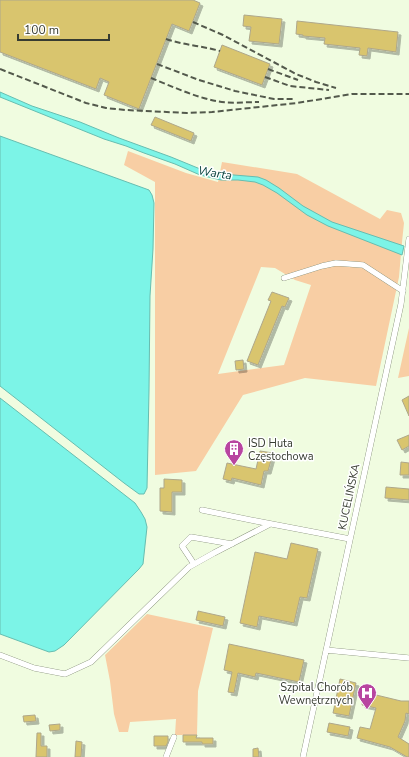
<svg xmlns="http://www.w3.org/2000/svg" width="409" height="757" font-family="'Nunito Sans',sans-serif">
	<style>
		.green { fill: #f8cea4; fill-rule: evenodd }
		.water { fill: #7cf4e7; stroke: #67bdb0 }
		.building { fill: #d9c56e; stroke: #aea78b; filter: url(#shadow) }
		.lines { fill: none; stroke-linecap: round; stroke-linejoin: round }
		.street-casing { stroke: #6f7a60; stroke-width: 6 }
		.street { stroke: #fff; stroke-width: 5.5 }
		.rail { stroke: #53594c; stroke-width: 2; stroke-dasharray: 6 3; stroke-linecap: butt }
		.labels { text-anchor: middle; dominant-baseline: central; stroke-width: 3; stroke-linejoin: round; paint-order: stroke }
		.poi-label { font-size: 11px; fill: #373c31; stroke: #fff; text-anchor: start }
		.street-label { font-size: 11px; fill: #373c31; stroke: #fff }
		.water-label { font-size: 12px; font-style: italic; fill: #033e3a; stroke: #fff }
	</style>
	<defs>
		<filter id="shadow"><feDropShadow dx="3" dy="3" stdDeviation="0" flood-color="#0004"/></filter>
	</defs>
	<rect width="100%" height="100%" fill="#f0fce0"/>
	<path class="green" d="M128,151L186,173L218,182L222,162L297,174L380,219L387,210L401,213L404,223L402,242L399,277L376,386L305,378L243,395L196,471L155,475V182L124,165ZM261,267L275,268L295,280L311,285L284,365L218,374Z
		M409,328V376L398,378Z
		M147,614L213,628L198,691L197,735H175L176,719L130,722L128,732H119L114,714L110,681L105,655Z"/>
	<path class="water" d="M0,92L32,106L80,122L119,138L171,157L210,173L258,177L266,180L279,188L303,206L332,222L404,246L402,255L328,226L307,215L277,193L263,185L255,182L238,180H221L200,175L175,164L144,153L126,146L104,139L0,97Z
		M0,136L149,190L152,195L154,203L153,249L150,296L149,391L147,488L144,494H139L124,483L0,386Z
		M0,398L135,503L141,512L145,519L147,527L143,564L139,569L64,645L55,651L49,652L0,634Z"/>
	<path class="building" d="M0,0H193L200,3L189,31L172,24L139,109L104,95L109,82L100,78L96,89L0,52Z
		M244,15L282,19L279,44L249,41L251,27L243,26Z
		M297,21L398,32L396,52L368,48L367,56L359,55L360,48L324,44L325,38L303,36V35L296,34Z
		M222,45L270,64L262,85L214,67Z
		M155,117L194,133L191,141L151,125Z
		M272,292L289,298L285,307L282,306L258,365L247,361L271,301L268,300Z
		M243,360L244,369L236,370L235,361Z
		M409,396V416L402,400Z
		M409,435V446L402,450L397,440Z
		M260,451L273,453L268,471H264L261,485L232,478L231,481L223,479L227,463L256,469Z
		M401,462L409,463V475H400Z
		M164,479L182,480V492H172V512L160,511V488H164Z
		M386,487L409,489V500L385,498Z
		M291,543L318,549L307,598L300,597L294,623L259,616L257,627L240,623L255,552L287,559Z
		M198,611L225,617L223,626L196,620Z
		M229,644L304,660L299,682L256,673L255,677L238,673L234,693L228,692L232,672L224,670Z
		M340,679L356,683L349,716L333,713Z
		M368,693L401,701H409V714L406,713L405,721L398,737L409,744V757H407L390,747L357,738L360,727L370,729L376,708L362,705L363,700L366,701Z
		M35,715L36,721L24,722L23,716Z
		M329,723L350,727L348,736L327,732Z
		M60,724V730L50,731L49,725Z
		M37,733H41V746H47V757H36Z
		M183,735H197L196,738H213V744H202V742H183Z
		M154,736H168V742L166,746H154Z
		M76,741L82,742L81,757H75Z
		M258,748L259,757H253V749Z"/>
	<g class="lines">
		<g class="street-casing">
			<path id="street" d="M284,278L322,266L336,263L363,265L403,291
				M202,510L256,521L350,539
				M194,564L182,546L191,537L232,544
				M326,650L409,658
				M0,655L34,668L65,674L91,662L189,567L214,553L270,524
				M166,757L174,737
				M303,757L401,304L409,239"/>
		</g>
		<use href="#street" class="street"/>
		<path class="rail" d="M193,22L223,35L296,74L316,82L336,88
			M166,39C184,45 202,46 220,51
			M157,64L199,80L235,91L274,99H293
			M0,69L86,103L106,108L126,110L187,113L212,112L297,103L352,94H409
			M268,69L298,80
			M265,77L290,86L329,90
			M151,78C171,86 195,97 216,101C230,104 245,102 259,102"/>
	</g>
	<defs>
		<g id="building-pin" transform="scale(1)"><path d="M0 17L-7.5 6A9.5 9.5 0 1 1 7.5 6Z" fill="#b845a0" stroke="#fff"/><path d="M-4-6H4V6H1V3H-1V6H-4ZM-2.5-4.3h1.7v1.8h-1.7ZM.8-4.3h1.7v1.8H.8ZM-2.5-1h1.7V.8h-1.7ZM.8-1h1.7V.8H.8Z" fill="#fff"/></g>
		<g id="hospital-pin" transform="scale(1)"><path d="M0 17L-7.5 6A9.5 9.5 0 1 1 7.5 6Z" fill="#b845a0" stroke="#fff"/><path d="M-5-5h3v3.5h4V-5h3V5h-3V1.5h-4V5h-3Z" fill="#fff"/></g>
	</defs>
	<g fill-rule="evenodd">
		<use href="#building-pin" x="234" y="449"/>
		<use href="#hospital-pin" x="367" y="693"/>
	</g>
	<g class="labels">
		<g class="poi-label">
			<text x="248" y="443">ISD Huta<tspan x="248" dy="13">Częstochowa</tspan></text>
			<text x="353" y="687" text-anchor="end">Szpital Chorób<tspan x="353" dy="13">Wewnętrznych</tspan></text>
		</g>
		<g class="street-label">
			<text transform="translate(349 497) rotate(-78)">KUCELIŃSKA</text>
		</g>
		<g class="water-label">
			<text transform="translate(215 173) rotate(9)">Warta</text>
		</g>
	</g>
	<path d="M18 34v6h91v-6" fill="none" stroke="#373c31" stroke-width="2"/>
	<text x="24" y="34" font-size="12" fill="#373c31" stroke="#ffffff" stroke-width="3" paint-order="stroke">100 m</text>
</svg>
